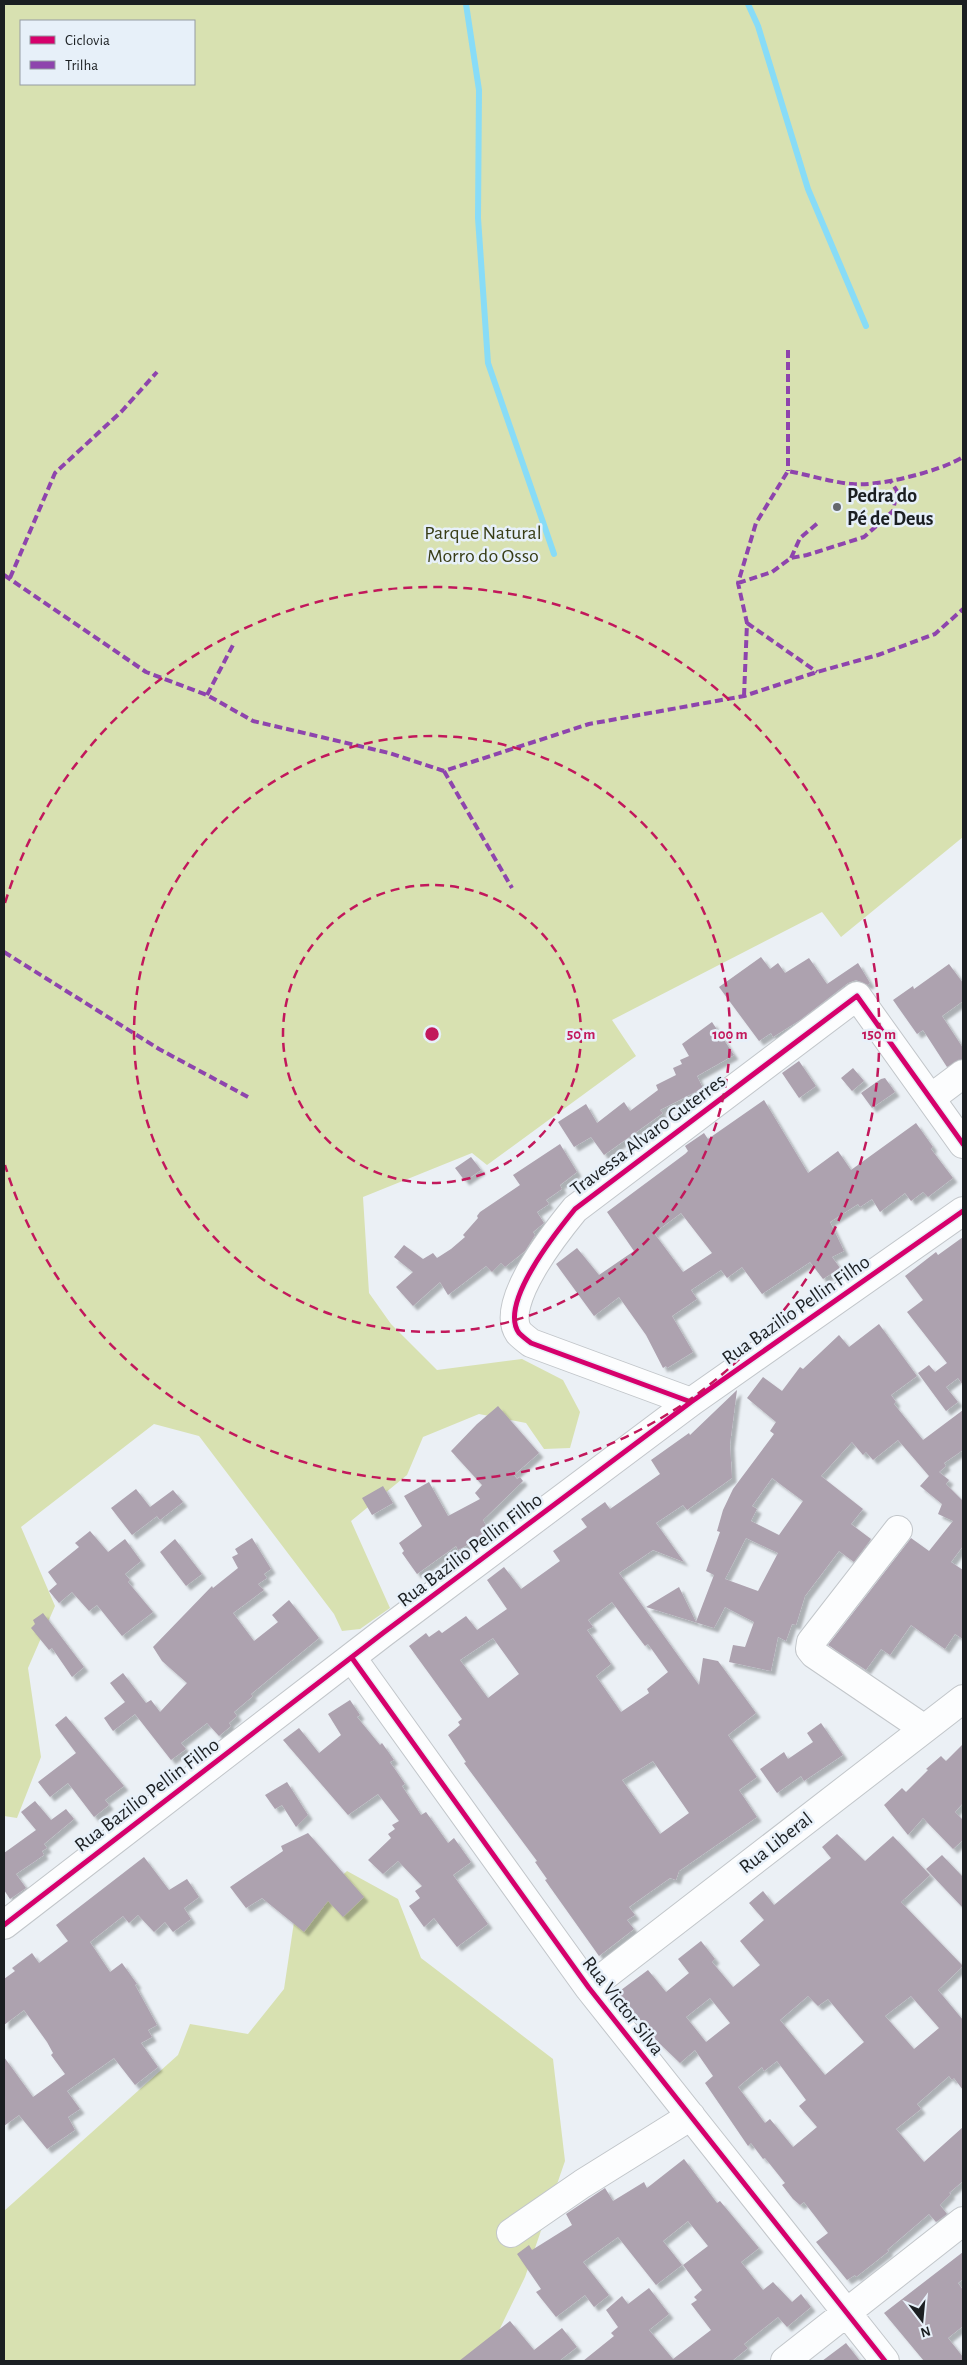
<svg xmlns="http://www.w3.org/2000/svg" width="967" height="2365" font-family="'Alegreya Sans',sans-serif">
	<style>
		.green { fill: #d8e1b1; fill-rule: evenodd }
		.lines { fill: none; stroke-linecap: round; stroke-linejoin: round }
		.stream { stroke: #88dcf7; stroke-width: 6 }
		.building { fill: #ada2af; fill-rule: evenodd; filter: url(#shadow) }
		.minor-casing { stroke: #c2c6ca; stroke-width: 30 }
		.minor { stroke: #fcfdfe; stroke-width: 28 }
		.quiet { stroke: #8e44ad; stroke-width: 4; stroke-dasharray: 8 4; stroke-linecap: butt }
		.cycleway-casing { stroke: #e7f0f9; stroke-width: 8 }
		.cycleway { stroke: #d6006c; stroke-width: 5 }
		.ring { fill: none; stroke: #c2185b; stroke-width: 2.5; stroke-dasharray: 9 6 }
		.poi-dot { fill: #64686c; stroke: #e7f0f9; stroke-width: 2 }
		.labels { text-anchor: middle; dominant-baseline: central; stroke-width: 5; stroke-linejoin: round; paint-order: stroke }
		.poi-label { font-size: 20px; font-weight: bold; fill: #1b1f22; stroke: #e7f0f9; text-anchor: start }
		.park-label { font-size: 20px; fill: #383d16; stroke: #e7f0f9 }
		.street-label { font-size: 20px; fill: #1b1f22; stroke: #e7f0f9 }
		.centre { fill: #c2185b; stroke: #e7f0f9; stroke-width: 2.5 }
		.ring-label { font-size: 15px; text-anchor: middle; font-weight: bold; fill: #c2185b; stroke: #e7f0f9; stroke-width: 5; stroke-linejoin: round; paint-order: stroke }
	</style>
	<defs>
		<filter id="shadow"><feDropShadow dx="4.5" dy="4.5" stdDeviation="1" flood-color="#0004"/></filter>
	</defs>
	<rect width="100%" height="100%" fill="#ebf0f5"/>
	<path class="green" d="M4,4H963V837L841,937L822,912L612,1020L636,1056L487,1165L472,1153L363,1197L369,1293L391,1324L437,1370L522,1359L563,1380L580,1412L570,1448L544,1449L526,1423L479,1414L423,1437L407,1475L351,1521L390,1608L360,1629L342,1631L334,1614L199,1436L154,1424L21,1527L55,1606L28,1668L41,1757L17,1818L4,1816ZM21,21H194V84H21Z
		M347,1871L398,1899L421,1958L553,2059L565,2161L525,2277L490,2349L473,2361H4V2211L178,2055L190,2024L248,2034L284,1989L294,1922Z"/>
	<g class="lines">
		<path class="stream" d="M466,4L479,90L478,218L488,363L554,554
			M748,4L758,26L808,189L866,326"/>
	</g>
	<path class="building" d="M761,957L770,969L778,963L785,973L809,958L827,984L858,963L870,983L868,985L856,980L848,983L800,1020L773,1037L771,1033L759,1041L719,987Z
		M949,964L963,983V1001L942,1016L963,1048V1059L947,1067L923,1030L917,1034L893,1000L913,986L914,989Z
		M712,1022L734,1055L697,1076L703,1088L660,1110L663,1113L604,1155L591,1137L574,1147L558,1122L586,1104L597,1123L624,1102L630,1111L658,1090L656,1085L676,1075L673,1068L682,1064L680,1060L689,1056L682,1044Z
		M799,1061L816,1086L799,1098L782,1073Z
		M853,1068L864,1081L852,1091L841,1078Z
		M885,1078L895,1092L872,1108L861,1093L881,1079Z
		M764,1100L808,1173L838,1151L851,1170L916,1123L933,1147L931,1149L953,1178L928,1197L923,1192L911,1201L905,1193L880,1212L872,1199L860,1207L858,1204L830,1222L844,1251L832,1257L840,1268L823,1279L810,1262L762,1294L742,1267L727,1278L721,1270L691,1290L697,1299L672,1316L693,1352L667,1368L666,1366L663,1368L646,1335L619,1297L594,1316L556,1264L577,1248L599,1275L634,1251L607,1212L685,1154L688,1151L685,1146L704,1133L708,1139ZM681,1213L712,1253L683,1272L654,1233Z
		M560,1144L577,1172L560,1185L562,1189L546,1200L549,1204L537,1212L544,1223L533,1232L535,1235L525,1251L505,1267L501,1263L492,1272L486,1266L448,1295L440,1282L413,1306L396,1287L413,1272L394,1257L404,1245L423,1259L433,1253L437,1258L451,1249L465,1237L463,1235L478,1218L477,1216L480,1212L520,1185L513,1175Z
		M471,1157L481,1170L465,1181L455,1168Z
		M963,1237V1385L958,1378L946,1387L958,1402L946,1411L918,1373L929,1365L935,1372L947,1363L907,1312L923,1300L905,1276L936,1252L938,1255Z
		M879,1324L917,1376L891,1395L896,1402L894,1404L923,1440L963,1410V1450L944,1463L946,1466L939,1472L949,1480L946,1484L963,1501V1546L951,1562L963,1570V1639L955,1634L945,1649L911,1625L890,1655L881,1649L866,1670L828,1645L911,1538L929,1551L953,1521L938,1514L942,1504L920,1486L929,1476L898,1440L873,1460L866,1452L863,1455L852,1442L821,1476L863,1509L851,1524L871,1539L854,1562L839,1551L805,1596L796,1625L792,1624L786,1641L778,1637L771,1671L729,1662L733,1645L745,1647L754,1622L725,1607L714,1628L646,1607L679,1587L696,1622L714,1575L706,1571L720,1532L717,1531L723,1510L733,1489L774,1434L770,1431L776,1422L747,1398L763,1377L782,1391L800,1367L803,1369L839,1335L849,1347ZM772,1478L803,1501L779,1535L751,1521L757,1509L752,1506ZM746,1538L778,1553L758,1591L725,1579Z
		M737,1390L730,1444L732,1478L687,1510L683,1505L656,1523L684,1562L653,1550L619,1573L699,1685L703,1658L718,1661L756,1713L728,1735L757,1777L739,1790L757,1817L679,1871L676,1880L670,1878L629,1907L635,1915L627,1920L634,1929L599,1956L545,1880L547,1879L535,1862L537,1861L464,1763L466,1762L448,1735L460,1725L458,1722L462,1719L409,1646L426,1633L429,1637L439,1630L442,1633L466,1616L477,1630L507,1609L487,1580L504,1567L521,1589L560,1561L553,1551L587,1527L581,1519L605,1502L610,1509L660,1474L651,1460L689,1433L690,1435ZM612,1602L632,1629L645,1646L648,1644L668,1672L647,1689L649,1693L621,1712L596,1676L611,1664L587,1630L593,1627L588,1620ZM493,1638L519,1674L488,1698L460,1660ZM653,1761L689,1813L660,1834L622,1780Z
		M498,1406L539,1453L514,1475L517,1479L520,1477L523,1481L483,1520L490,1533L458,1550L456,1546L417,1574L402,1553L404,1551L399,1543L422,1526L404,1496L429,1482L448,1516L480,1499L475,1493L482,1485L451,1451L477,1424Z
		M383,1486L393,1503L372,1515L362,1498Z
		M136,1489L157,1516L132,1535L111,1508Z
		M173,1490L183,1502L160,1520L150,1507Z
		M90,1531L108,1552L125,1539L141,1561L125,1574L130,1580L128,1582L153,1612L122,1636L97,1605L89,1611L72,1592L59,1603L49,1591L57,1584L48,1572L79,1547L75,1543Z
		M252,1538L271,1569L264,1574L267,1578L258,1584L264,1590L233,1613L254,1641L278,1622L272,1615L289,1600L319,1638L251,1694L253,1696L234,1712L237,1716L229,1723L231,1726L219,1736L207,1723L181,1743L186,1749L171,1760L135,1714L113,1731L104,1718L125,1702L110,1683L123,1673L146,1703L151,1700L160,1712L187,1683L162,1661L153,1647L212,1586L213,1588L238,1568L232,1557L238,1554L235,1549Z
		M175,1539L202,1574L186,1586L160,1552Z
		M43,1613L84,1667L72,1677L52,1648L49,1650L31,1628L35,1624L33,1620Z
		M350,1700L360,1715L357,1717L380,1745L382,1743L394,1760L390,1762L405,1784L402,1786L421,1815L426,1812L448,1843L454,1838L471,1862L453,1875L488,1924L457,1947L434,1918L424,1927L409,1906L420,1898L415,1891L422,1886L398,1861L383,1874L368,1860L391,1838L388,1834L395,1829L392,1825L399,1821L378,1794L348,1815L283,1740L299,1728L319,1753L341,1735L328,1714Z
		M66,1716L124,1786L105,1800L109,1805L94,1817L68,1783L50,1797L38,1782L76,1753L55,1725Z
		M821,1723L843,1755L804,1781L801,1776L777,1793L760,1769L784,1752L788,1759L813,1742L807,1733Z
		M963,1744V1803L955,1812L963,1820V1840L953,1849L923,1818L908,1835L884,1805L902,1788L906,1792L928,1770L926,1769L941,1756L946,1761Z
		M287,1782L308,1815L296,1827L282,1805L275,1809L265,1795Z
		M35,1801L51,1820L66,1809L74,1819L44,1844L47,1848L42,1851L44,1855L16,1874L26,1888L10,1899L4,1890V1853L36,1830L21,1812Z
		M308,1833L364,1897L343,1917L328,1901L304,1932L262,1898L246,1908L230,1887L283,1851L281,1846Z
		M837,1834L865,1861L893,1836L930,1875L901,1902L963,1966L938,1990L963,2020V2090L954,2078L952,2080L949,2076L917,2104L921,2109L896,2129L924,2162L963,2127V2181L949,2193L951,2194L940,2205L947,2214L936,2222L929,2214L887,2250L889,2251L856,2277L855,2275L847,2280L816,2242L828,2233L804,2202L800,2205L793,2199L782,2185L785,2183L765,2158L763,2159L751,2143L748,2146L705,2083L713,2076L695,2050L680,2063L657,2041L617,1993L648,1970L666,1992L689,1973L678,1959L701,1941L715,1959L712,1962L733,1987L760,1965L740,1941L764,1920L749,1903L763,1891L774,1905L831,1858L822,1847ZM808,1996L818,2006L828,1999L864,2042L825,2075L780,2020ZM911,1996L939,2028L914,2049L885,2016ZM710,1998L730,2023L706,2042L686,2017ZM777,2061L806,2100L799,2106L817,2127L793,2147L770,2119L765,2123L738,2087L762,2067L764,2071Z
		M942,1855L963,1877V1908L926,1869Z
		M144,1857L169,1890L187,1879L199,1897L184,1908L191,1919L173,1932L165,1922L154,1932L138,1915L129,1923L123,1916L90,1942L110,1972L122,1963L137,1984L135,1985L157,2025L148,2030L152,2037L141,2043L158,2067L135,2085L114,2058L67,2091L80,2109L68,2117L75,2130L47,2149L19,2115L4,2126V2057L33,2097L65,2074L51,2055L53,2053L47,2042L24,2010L4,2025V1979L15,1971L12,1968L32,1953L39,1963L68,1941L56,1925Z
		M684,2159L717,2203L720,2201L759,2248L741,2262L763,2290L773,2282L792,2302L801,2294L811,2307L787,2327L778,2317L744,2344L748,2348L732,2361H583L614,2336L611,2333L618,2327L606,2310L622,2296L628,2304L649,2288L669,2314L649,2330L673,2359L711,2330L691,2304L697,2300L694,2297L702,2290L683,2265L708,2246L688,2221L663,2241L682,2265L656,2285L618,2237L583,2262L609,2295L594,2307L585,2295L556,2317L536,2292L541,2289L517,2254L529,2245L532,2250L572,2225L566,2214L605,2188L613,2201L644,2182L647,2188Z
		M963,2252V2279L958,2283L963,2290V2326L948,2338L963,2357V2361H924L884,2313Z
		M510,2321L534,2350L562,2328L577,2347L559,2361H459Z
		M846,2343L860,2361H822Z"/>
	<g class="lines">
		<g class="minor-casing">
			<path id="minor" d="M931,1098L963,1074
				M691,1402L531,1343C527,1340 522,1336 519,1333C498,1304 557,1231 575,1209L857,996L963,1144
				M898,1530L811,1642L810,1649L814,1654L923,1728
				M352,1658L589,1988L885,2361
				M4,1925L383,1633L691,1402L963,1211
				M589,1988L963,1699
				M511,2233L582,2184L691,2116
				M785,2361L963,2221"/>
		</g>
		<use href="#minor" class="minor"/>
		<path class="quiet" d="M788,350V471
			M791,558L800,538L819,522
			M4,575L146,672L207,695L253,721L389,753L444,771L589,724L744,696L817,672L878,655L935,634L963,609
			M10,578L55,473L122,411L157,372
			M738,583L772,572L791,558L807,555L864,537L893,511L897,491L890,480
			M747,623L817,672
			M207,695L234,643
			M744,696L747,623L738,583L756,523L788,471C809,475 831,482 852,484C878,487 941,471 963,457
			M444,771L512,888
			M4,952L159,1049L248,1097"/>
		<g class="cycleway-casing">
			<path id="cycleway" d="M691,1402L531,1343C527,1340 522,1336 519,1333C498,1304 557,1231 575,1209L857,996L963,1144
				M352,1658L589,1988L885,2361
				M4,1925L383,1633L691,1402L963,1211"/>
		</g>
		<use href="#cycleway" class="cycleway"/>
	</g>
	<g class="ring">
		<circle cx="432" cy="1034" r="149"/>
		<circle cx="432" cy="1034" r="298"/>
		<path d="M5 903A447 447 0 1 1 5 1165"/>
	</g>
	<circle class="poi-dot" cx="837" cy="507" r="5"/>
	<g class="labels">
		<g class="poi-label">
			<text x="847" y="496">Pedra do<tspan x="847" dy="23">Pé de Deus</tspan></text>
		</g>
		<g class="park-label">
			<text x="483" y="533">Parque Natural<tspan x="483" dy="23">Morro do Osso</tspan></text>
		</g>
		<g class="street-label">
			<text transform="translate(648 1135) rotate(-37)">Travessa Alvaro Guterres</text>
			<text transform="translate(796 1310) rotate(-35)">Rua Bazilio Pellin Filho</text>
			<text transform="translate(470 1550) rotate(-37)">Rua Bazilio Pellin Filho</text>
			<text transform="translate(147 1795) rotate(-37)">Rua Bazilio Pellin Filho</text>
			<text transform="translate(776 1843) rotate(-38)">Rua Liberal</text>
			<text transform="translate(623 2006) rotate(52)">Rua Victor Silva</text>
		</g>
	</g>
	<circle cx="432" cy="1034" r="8" class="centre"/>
	<g class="ring-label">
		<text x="581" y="1039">50 m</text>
		<text x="730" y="1039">100 m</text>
		<text x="879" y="1039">150 m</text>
	</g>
	<rect width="967" height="2365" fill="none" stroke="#1b1f22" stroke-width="10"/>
	<rect x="20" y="20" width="175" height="65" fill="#e7f0f9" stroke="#959ca3"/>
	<rect x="30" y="36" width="25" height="8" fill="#d6006c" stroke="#959ca3"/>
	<text x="65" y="45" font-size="15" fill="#1b1f22">Ciclovia</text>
	<rect x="30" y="61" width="25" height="8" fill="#8e44ad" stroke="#959ca3"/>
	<text x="65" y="70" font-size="15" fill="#1b1f22">Trilha</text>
	<g transform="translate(922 2320) rotate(164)" stroke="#e7f0f9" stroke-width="4" paint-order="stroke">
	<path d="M0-4L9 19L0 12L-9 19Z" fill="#1b1f22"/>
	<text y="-8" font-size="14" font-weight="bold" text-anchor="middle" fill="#1b1f22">N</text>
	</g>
</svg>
